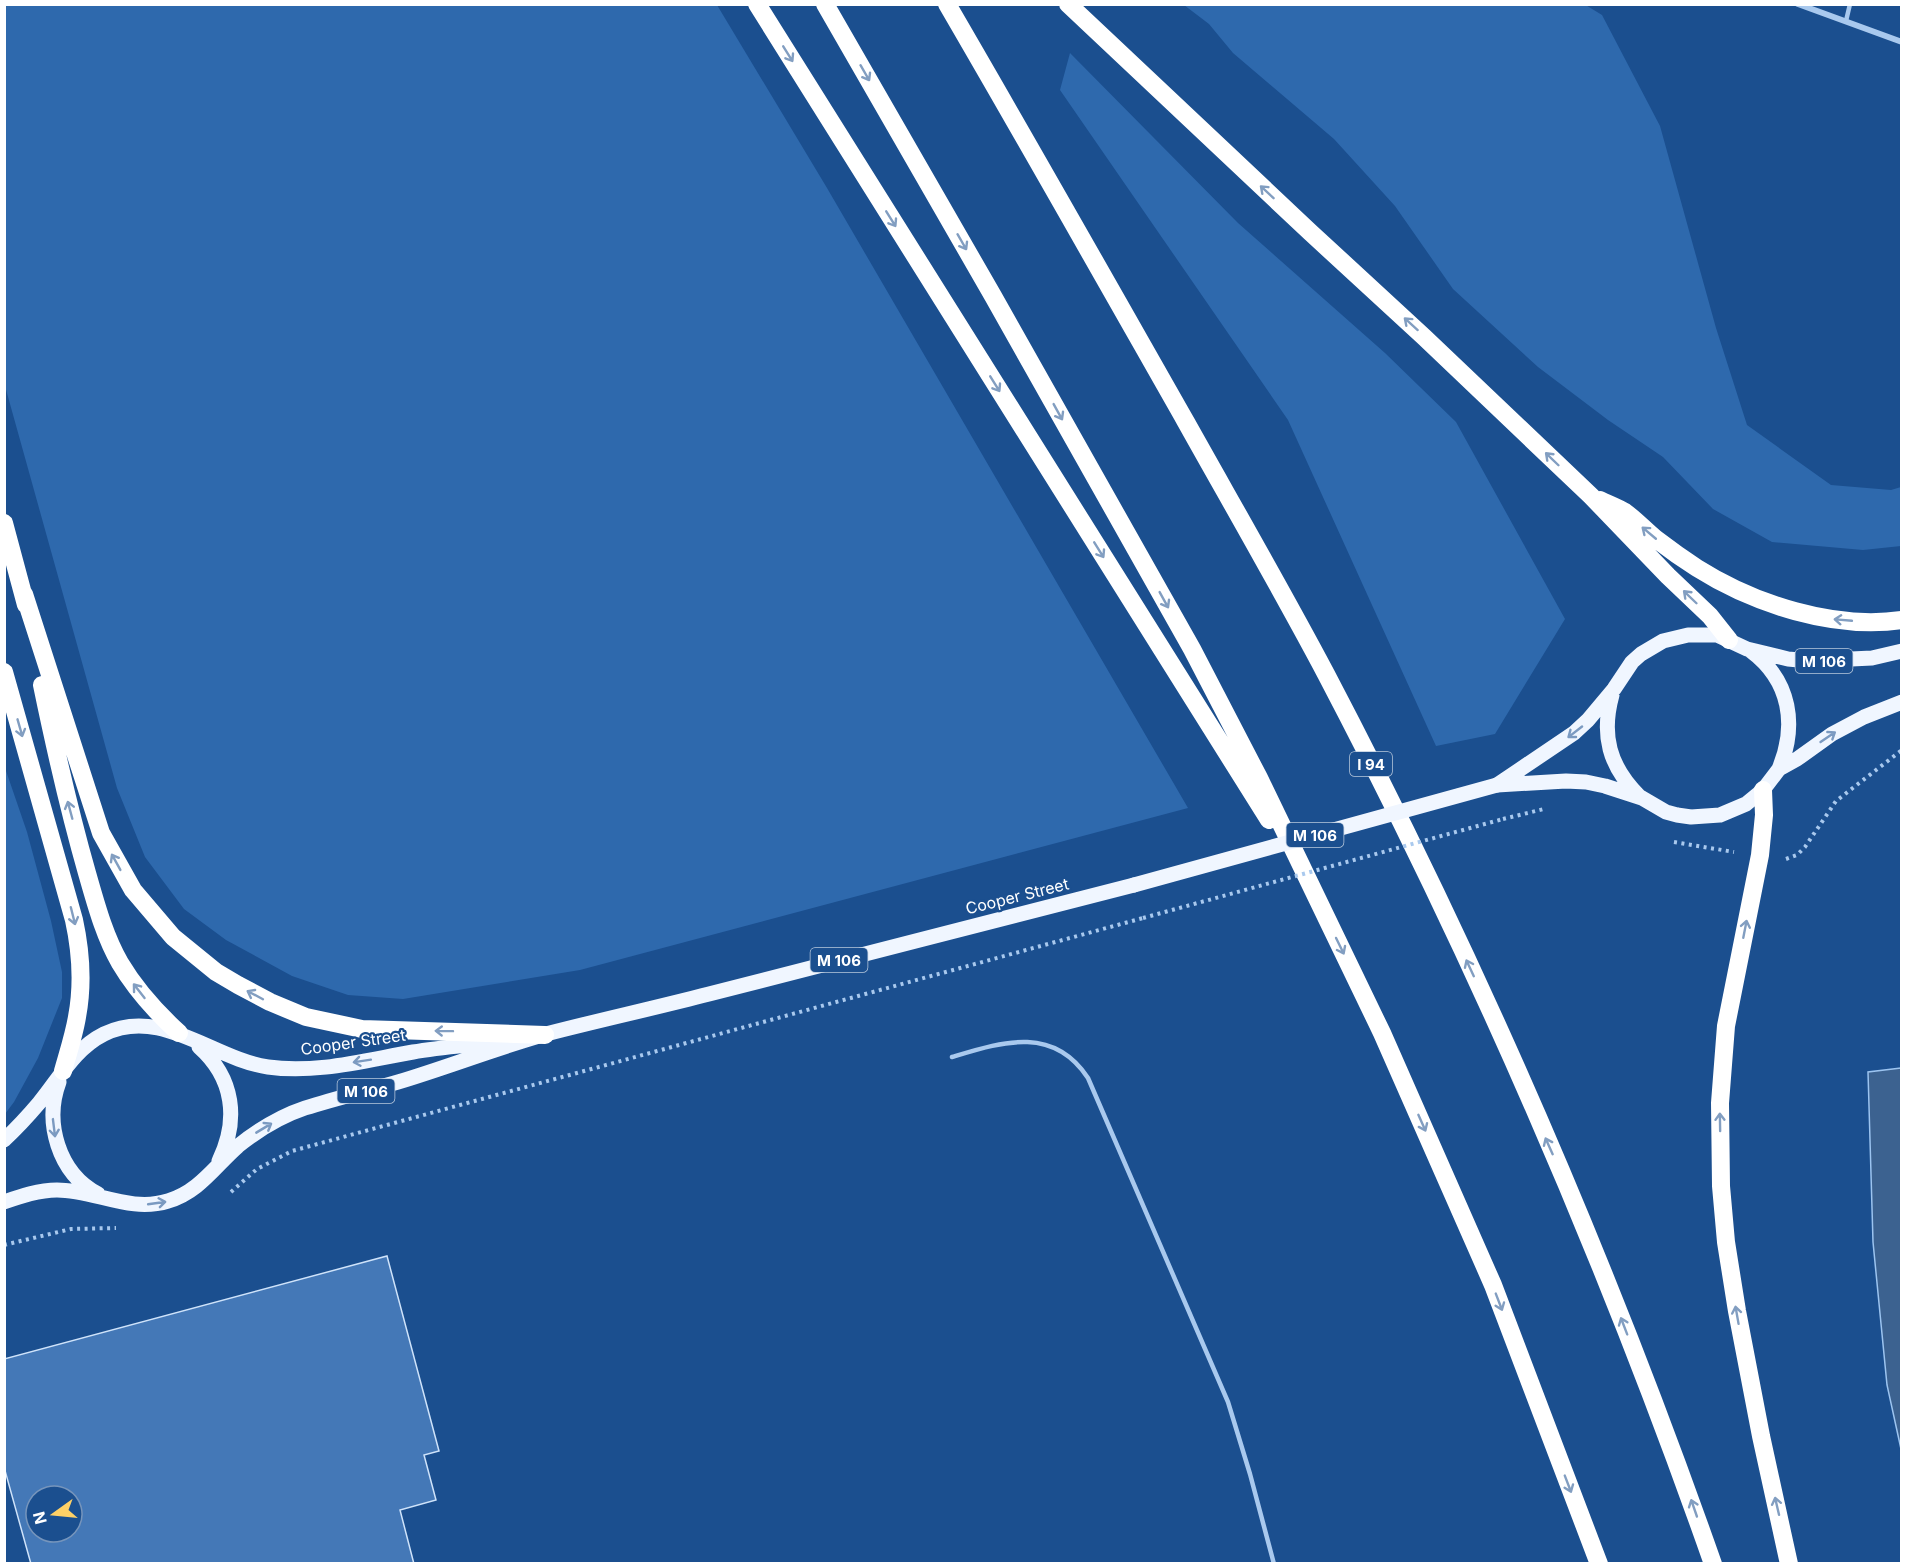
<svg xmlns="http://www.w3.org/2000/svg" width="1906" height="1568" font-family="Inter,sans-serif">
	<style>
		.green { fill: #2e69ad }
		.water { fill: #3c6290; stroke: #9cc4f0; stroke-width: 1.5 }
		.building { fill: #4478b7; stroke: #cfe3fa; stroke-width: 1.5; fill-rule: evenodd }
		.lines { fill: none; stroke-linecap: round; stroke-linejoin: round }
		.path { stroke: #a9c9ee; stroke-width: 4; stroke-dasharray: 3 4.5; stroke-linecap: butt }
		.lane { stroke: #a9c9ee; stroke-width: 4.5 }
		.street { stroke: #a9c9ee; stroke-width: 6 }
		.primary { stroke: #f0f6ff; stroke-width: 15 }
		.highway { stroke: #fff; stroke-width: 18 }
		.path-bridge { stroke: #a9c9ee; stroke-width: 4; stroke-dasharray: 3 4.5; stroke-linecap: butt }
		.primary-bridge { stroke: #f0f6ff; stroke-width: 15 }
		.oneway { stroke: #829ec1 }
		.oneway2 { stroke: #7b9ac1 }
		.labels { text-anchor: middle; dominant-baseline: central; stroke-width: 4.5; stroke-linejoin: round; paint-order: stroke }
		.shield { fill: #1b4f8f; stroke: #bbcadd; stroke-width: 1.5 }
		.shield-label { font-size: 15px; font-weight: bold; fill: #fff }
		.street-label { font-size: 16px; fill: #fff; stroke: #1b4f8f }
	</style>
	<rect width="100%" height="100%" fill="#1b4f8f"/>
	<path class="green" d="M1584,4L1602,15L1660,126L1716,328L1747,425L1831,485L1891,490L1901,487V546L1863,550L1772,542L1713,509L1663,457L1608,420L1538,367L1453,289L1395,206L1334,139L1233,53L1209,24L1184,5Z
		M4,5H717L827,188L1188,808L580,970L403,999L348,995L292,976L226,940L184,909L145,857L117,788L5,386Z
		M1070,53L1238,223L1385,353L1456,422L1565,619L1495,734L1436,746L1288,420L1060,90Z
		M4,765L27,832L51,921L62,972V998L38,1058L14,1102L5,1114Z"/>
	<path class="water" d="M1901,1068H1902L1901,1449L1887,1385L1873,1242L1868,1072Z"/>
	<path class="building" d="M387,1256L439,1451L424,1455L436,1500L400,1510L414,1564H31L4,1467V1359ZM36,1496H72V1532H36Z"/>
	<g class="lines">
		<path class="path" d="M1503,819L1544,809
			M1674,842L1734,852
			M1786,859L1797,855L1805,847L1836,801L1902,750
			M231,1192L257,1169L292,1151L1143,918
			M4,1245L71,1229L116,1228"/>
		<path class="lane" d="M1846,21L1850,4
			M952,1057C1002,1042 1053,1025 1088,1078L1228,1402L1250,1474L1274,1564"/>
		<path class="street" d="M1798,4L1902,42"/>
		<path class="primary" d="M1751,651C1791,681 1797,726 1779,769
			M1612,695C1601,735 1609,766 1639,796
			M1497,785L1574,733L1588,720L1614,689L1632,662L1641,654L1663,641L1688,635H1717L1747,649L1788,659L1810,661L1872,658L1902,651
			M1497,785L1566,781L1586,782L1605,786L1642,798L1666,812L1677,815L1691,817L1720,815L1746,804L1763,790L1779,769L1797,759L1832,734L1864,717L1902,702
			M199,1047C234,1078 239,1120 219,1161
			M59,1082C44,1122 58,1173 98,1194
			M4,1140C17,1128 28,1116 39,1103C59,1079 74,1049 104,1034C161,1006 213,1059 268,1067C316,1074 366,1060 413,1052C443,1047 473,1045 503,1041
			M4,1202C21,1196 39,1190 57,1190C95,1190 130,1213 168,1201C199,1192 215,1166 238,1146C258,1130 281,1116 305,1108C336,1098 367,1091 398,1082C448,1067 496,1048 546,1034C600,1020 655,1008 709,994C851,958 992,921 1134,885"/>
		<path class="highway" d="M757,4L1269,820
			M825,4L993,296L1192,649L1259,778L1382,1033L1493,1285L1599,1564
			M947,4C1028,143 1107,283 1186,422C1233,506 1281,589 1326,674C1476,960 1606,1259 1713,1564
			M1068,4L1310,232L1424,337L1591,496L1668,576L1710,616L1729,640
			M1600,500C1608,504 1617,507 1625,512C1636,520 1645,530 1656,539C1669,549 1683,559 1697,568C1754,604 1834,630 1902,620
			M4,523L26,605
			M24,594L101,833L133,890L173,937L216,972L238,985L270,1002L306,1017L362,1029L545,1035
			M4,672L74,920C81,952 83,985 77,1017C74,1035 68,1053 63,1071
			M42,685C55,748 69,810 87,873C96,904 104,935 120,963C136,990 156,1012 179,1033
			M1763,790L1764,815L1760,855L1726,1026L1720,1103L1721,1186L1726,1242L1737,1311L1761,1436L1789,1564"/>
		<path class="path-bridge" d="M1143,918L1503,819"/>
		<path class="primary-bridge" d="M1134,885L1497,785"/>
	</g>
	<defs><path id="oneway-shaft" d="M-6 0H5M1.5-3L5.5 0L1.5 3" fill="none" stroke-width="1.6" stroke-linecap="round" stroke-linejoin="round" transform="scale(1.5)"/></defs>
	<g class="oneway">
		<use href="#oneway-shaft" transform="translate(788 54) rotate(58)"/>
		<use href="#oneway-shaft" transform="translate(865 73) rotate(60)"/>
		<use href="#oneway-shaft" transform="translate(1267 192) rotate(-137)"/>
		<use href="#oneway-shaft" transform="translate(891 219) rotate(58)"/>
		<use href="#oneway-shaft" transform="translate(962 242) rotate(60)"/>
		<use href="#oneway-shaft" transform="translate(1411 324) rotate(-138)"/>
		<use href="#oneway-shaft" transform="translate(995 384) rotate(58)"/>
		<use href="#oneway-shaft" transform="translate(1058 412) rotate(61)"/>
		<use href="#oneway-shaft" transform="translate(1552 459) rotate(-136)"/>
		<use href="#oneway-shaft" transform="translate(1649 533) rotate(-140)"/>
		<use href="#oneway-shaft" transform="translate(1099 550) rotate(58)"/>
		<use href="#oneway-shaft" transform="translate(1690 597) rotate(-136)"/>
		<use href="#oneway-shaft" transform="translate(1164 600) rotate(61)"/>
		<use href="#oneway-shaft" transform="translate(1843 620) rotate(-175)"/>
		<use href="#oneway-shaft" transform="translate(20 728) rotate(74)"/>
		<use href="#oneway-shaft" transform="translate(70 810) rotate(-105)"/>
		<use href="#oneway-shaft" transform="translate(116 862) rotate(-119)"/>
		<use href="#oneway-shaft" transform="translate(73 916) rotate(76)"/>
		<use href="#oneway-shaft" transform="translate(1745 929) rotate(-79)"/>
		<use href="#oneway-shaft" transform="translate(1340 946) rotate(64)"/>
		<use href="#oneway-shaft" transform="translate(1470 968) rotate(-115)"/>
		<use href="#oneway-shaft" transform="translate(139 991) rotate(-128)"/>
		<use href="#oneway-shaft" transform="translate(255 995) rotate(-152)"/>
		<use href="#oneway-shaft" transform="translate(444 1031) rotate(-179)"/>
		<use href="#oneway-shaft" transform="translate(1720 1122) rotate(-91)"/>
		<use href="#oneway-shaft" transform="translate(1422 1123) rotate(66)"/>
		<use href="#oneway-shaft" transform="translate(1549 1146) rotate(-114)"/>
		<use href="#oneway-shaft" transform="translate(1499 1302) rotate(69)"/>
		<use href="#oneway-shaft" transform="translate(1737 1315) rotate(-100)"/>
		<use href="#oneway-shaft" transform="translate(1624 1326) rotate(-111)"/>
		<use href="#oneway-shaft" transform="translate(1568 1484) rotate(69)"/>
		<use href="#oneway-shaft" transform="translate(1777 1506) rotate(-103)"/>
		<use href="#oneway-shaft" transform="translate(1694 1508) rotate(-109)"/>
	</g>
	<g class="oneway2">
		<use href="#oneway-shaft" transform="translate(1575 732) rotate(142)"/>
		<use href="#oneway-shaft" transform="translate(1828 737) rotate(-34)"/>
		<use href="#oneway-shaft" transform="translate(362 1061) rotate(171)"/>
		<use href="#oneway-shaft" transform="translate(54 1128) rotate(83)"/>
		<use href="#oneway-shaft" transform="translate(264 1128) rotate(-31)"/>
		<use href="#oneway-shaft" transform="translate(157 1203) rotate(-8)"/>
	</g>
	<g class="labels">
		<g class="shield">
			<rect x="1795.5" y="649" width="57" height="24" rx="4.5"/>
			<rect x="1350" y="752" width="42" height="24" rx="4.5"/>
			<rect x="1286.5" y="823" width="57" height="24" rx="4.5"/>
			<rect x="810.5" y="948" width="57" height="24" rx="4.5"/>
			<rect x="337.5" y="1079" width="57" height="24" rx="4.5"/>
		</g>
		<g class="shield-label">
			<text x="1824" y="661">M 106</text>
			<text x="1371" y="764">I 94</text>
			<text x="1315" y="835">M 106</text>
			<text x="839" y="960">M 106</text>
			<text x="366" y="1091">M 106</text>
		</g>
		<g class="street-label">
			<text transform="translate(1017 896) rotate(-14)">Cooper Street</text>
			<text transform="translate(353 1042) rotate(-8)">Cooper Street</text>
		</g>
	</g>
	<rect width="1906" height="1568" fill="none" stroke="#ffffff" stroke-width="12"/>
	<g transform="translate(54 1514) rotate(255)"><circle r="28" fill="#1b4f8f" stroke="#7695bc" stroke-width="1.5"/>
	<path d="M0-4.5L10 22L0 15L-10 22Z" fill="#ffd166"/>
	<text y="-9" font-size="16" font-weight="bold" text-anchor="middle" fill="#ffffff">N</text>
	</g>
</svg>
